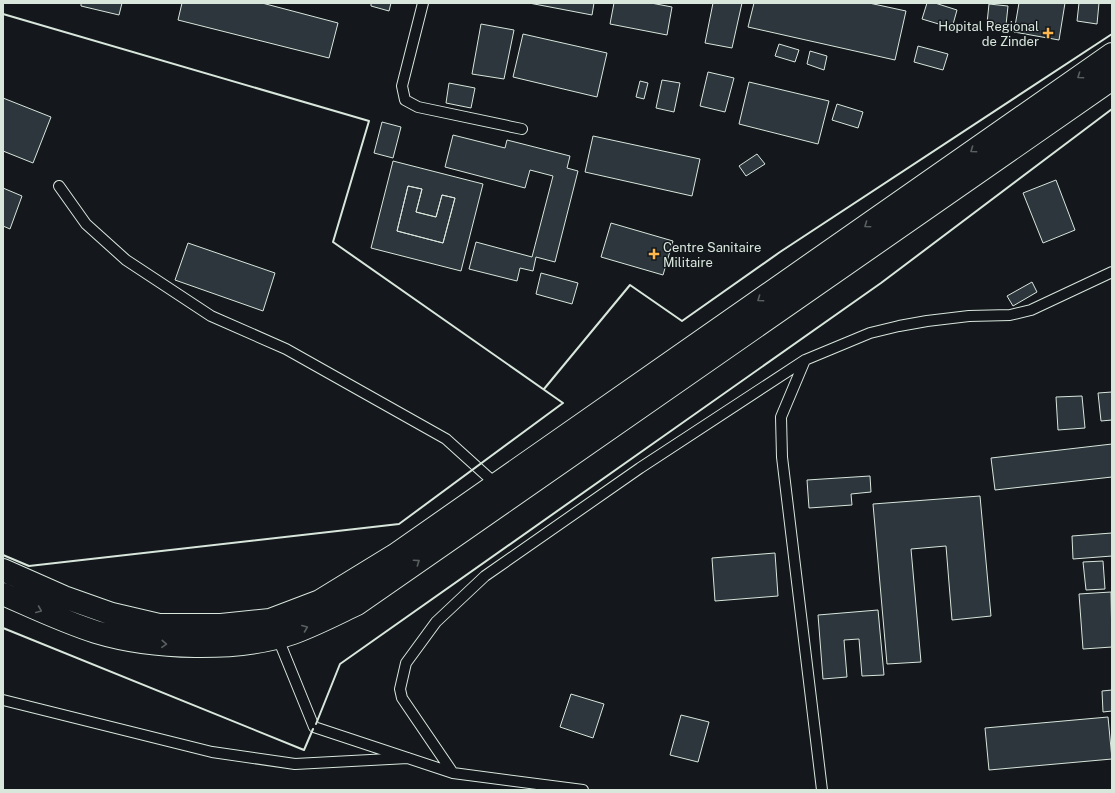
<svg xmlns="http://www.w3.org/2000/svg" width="1115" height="793" font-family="'Public Sans',sans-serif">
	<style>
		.building { fill: #2c363c; stroke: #d8e6dc; fill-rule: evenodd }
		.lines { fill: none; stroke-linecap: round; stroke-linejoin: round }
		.service-casing { stroke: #d8e6dc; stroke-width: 12 }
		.trunk-casing { stroke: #d8e6dc; stroke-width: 24 }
		.service { stroke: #14181c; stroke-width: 10 }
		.trunk { stroke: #14181c; stroke-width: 22 }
		.wall { stroke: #d8e6dc; stroke-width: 2 }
		.oneway { stroke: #59605f }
		.poi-dot { fill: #ffb74d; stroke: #14181c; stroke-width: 1.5 }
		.labels { text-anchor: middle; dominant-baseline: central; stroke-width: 3; stroke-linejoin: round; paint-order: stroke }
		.poi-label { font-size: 13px; fill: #d8e6dc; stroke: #14181c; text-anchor: end }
	</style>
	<rect width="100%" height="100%" fill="#14181c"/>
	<path class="building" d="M81,3H122L119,15L81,6Z
		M182,3H262L338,23L329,58L178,20Z
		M371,3H391L389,11L371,6Z
		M529,3H594L592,15Z
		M614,3H651L672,7L667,35L610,24Z
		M713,3H742L732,48L705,43Z
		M754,3H869L906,11L895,60L748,27Z
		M927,3H935L957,10L952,28L922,19Z
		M1019,3H1065L1059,40L1014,32Z
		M1079,3H1099L1097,24L1077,21Z
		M989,4L1008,6L1006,25L987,23Z
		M481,24L514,30L504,79L472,74Z
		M523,34L607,53L597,97L513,77Z
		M779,44L799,50L795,62L775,56Z
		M918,46L948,54L943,70L914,62Z
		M810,51L827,56L824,70L807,64Z
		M708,72L734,78L725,112L700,106Z
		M662,80L680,83L674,112L656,108Z
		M640,81L648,83L644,99L636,97Z
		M749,82L829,101L818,144L739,124Z
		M449,83L475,88L471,108L446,103Z
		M3,98L51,117L33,163L3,151Z
		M837,104L863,112L858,128L832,120Z
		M382,122L401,127L393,158L374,153Z
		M453,135L505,148L507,140L570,156L567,168L578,171L555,262L536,257L533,271L520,268L517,281L469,269L476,242L532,257L553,176L530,170L525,188L445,167Z
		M593,136L700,159L692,196L585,172Z
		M757,154L765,164L746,176L739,166Z
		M393,161L483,184L461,271L371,248ZM408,186L422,189L416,212L436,217L442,195L455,198L443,243L397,231Z
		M1056,180L1075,230L1043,243L1023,193Z
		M408,186L422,189L416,212L436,217L442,195L455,198L443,243L397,231Z
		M3,188L22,196L10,229L3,226Z
		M611,223L673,241L663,275L601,257Z
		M188,243L275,273L263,311L175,280Z
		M541,273L578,283L572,304L536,294Z
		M1032,282L1037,292L1013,306L1007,296Z
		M1112,392V420L1101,421L1098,393Z
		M1082,396L1085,428L1058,430L1056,397Z
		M1112,444V477L995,490L991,458Z
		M870,476L871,492L851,494L852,505L809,508L807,480Z
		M980,496L991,616L952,620L946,546L911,549L921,662L887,664L873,504Z
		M1112,533V556L1073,559L1072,536Z
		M775,553L778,596L715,601L712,558Z
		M1103,561L1105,589L1086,590L1083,562Z
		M1111,592L1112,647L1083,649L1079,594Z
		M878,610L884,675L862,676L859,639L844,640L847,677L823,679L818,615Z
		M1112,690V711L1103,712L1102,691Z
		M571,694L604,704L593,738L560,727Z
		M681,715L709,722L698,762L670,755Z
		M1108,717L1112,759L989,770L985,728Z"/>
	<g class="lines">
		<g class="service-casing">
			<path id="service" d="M423,3L402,86L405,100L418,107L522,129
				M59,186L86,224L126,260L211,316L286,349L446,439L498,486
				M805,360L781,417L782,457L822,790
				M277,636L314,727L453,773L583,790
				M3,700L212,752L295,764L408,758
				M453,773L402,698L400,689L406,663L436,622L485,576L640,468L805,360L870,333L899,326L927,321L969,316L1010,315L1031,310L1112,272"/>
		</g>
		<g class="trunk-casing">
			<path id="trunk" d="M3,570L64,597L112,614L159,625H221L270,620L320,601L395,555L1112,54
				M3,594C33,607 64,622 96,632C152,649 238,652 293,633C315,625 336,614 357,604L1112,79"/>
		</g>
		<use href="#service" class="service"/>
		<use href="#trunk" class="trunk"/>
		<path class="wall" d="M3,14L369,121L333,242L563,403L399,524L29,566L3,555
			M544,389L630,285L682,321L780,252L1112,34
			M3,628L304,750L313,729
			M316,724L340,664L881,283L1112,109"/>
	</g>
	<defs><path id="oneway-chevron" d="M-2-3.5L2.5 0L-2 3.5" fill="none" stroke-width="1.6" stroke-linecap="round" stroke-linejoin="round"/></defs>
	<g class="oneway">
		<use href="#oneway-chevron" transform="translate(1080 76) rotate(145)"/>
		<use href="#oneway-chevron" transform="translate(973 150) rotate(145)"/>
		<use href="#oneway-chevron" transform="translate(867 225) rotate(145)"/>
		<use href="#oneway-chevron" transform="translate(760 299) rotate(145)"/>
		<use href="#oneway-chevron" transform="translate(417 562) rotate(-34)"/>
		<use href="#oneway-chevron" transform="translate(39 610) rotate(23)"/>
		<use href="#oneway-chevron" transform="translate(305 628) rotate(-22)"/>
		<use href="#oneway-chevron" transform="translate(164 644) rotate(3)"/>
	</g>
	<g class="poi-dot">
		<path d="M1046 27h4v4h4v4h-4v4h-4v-4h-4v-4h4z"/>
		<path d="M652 248h4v4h4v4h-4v4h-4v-4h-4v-4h4z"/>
	</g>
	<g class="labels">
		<g class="poi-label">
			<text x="1039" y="26">Hopital Regional<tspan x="1039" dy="15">de Zinder</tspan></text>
			<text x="663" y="247" text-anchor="start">Centre Sanitaire<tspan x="663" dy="15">Militaire</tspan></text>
		</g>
	</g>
	<rect width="1115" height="793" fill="none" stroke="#d8e6dc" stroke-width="8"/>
</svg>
